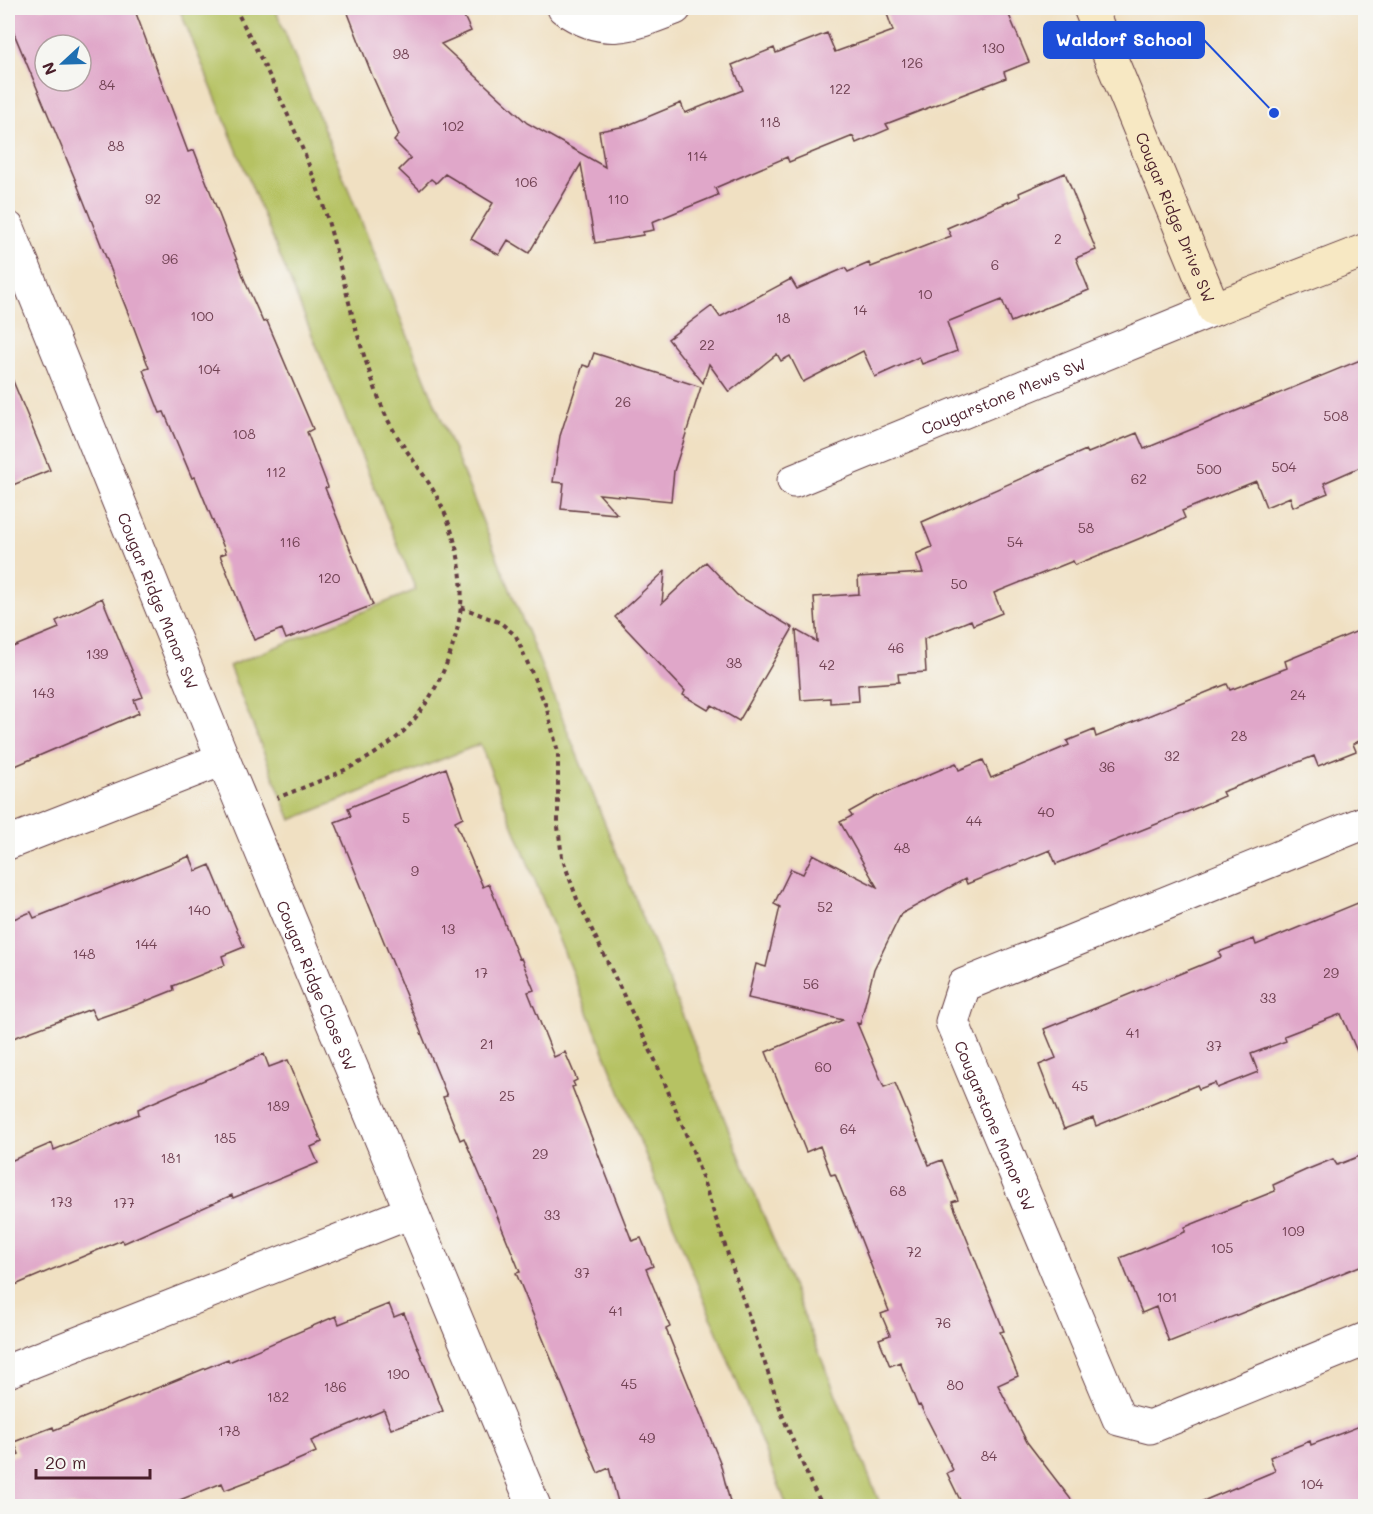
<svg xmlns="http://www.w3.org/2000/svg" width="1373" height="1514" font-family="Mali,sans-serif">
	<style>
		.green { fill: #b6c264; stroke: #807048; stroke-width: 1.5 }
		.building { fill: #e0a7c9; fill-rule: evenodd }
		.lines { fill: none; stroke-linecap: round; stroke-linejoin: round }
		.street-casing { stroke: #633c42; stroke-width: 35 }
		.secondary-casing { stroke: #633c42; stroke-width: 35 }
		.path { stroke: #633c42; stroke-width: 4; stroke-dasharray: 4.5 4.5; stroke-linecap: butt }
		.street { stroke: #fff; stroke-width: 33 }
		.secondary { stroke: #f7e8c3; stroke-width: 33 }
		.labels { text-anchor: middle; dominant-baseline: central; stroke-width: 4.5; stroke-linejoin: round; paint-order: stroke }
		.number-label { font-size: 14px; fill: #704152 }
		.street-label { font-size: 16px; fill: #4a1f2b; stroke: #f6f6f2 }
		.leader { fill: none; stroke: #1d4ed8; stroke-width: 2 }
		.callout-dot { fill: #1d4ed8; stroke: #f6f6f2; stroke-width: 2 }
		.callout { fill: #1d4ed8; stroke: #1d4ed8; stroke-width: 2 }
		.callout-label { font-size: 18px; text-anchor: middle; font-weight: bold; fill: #fff }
	</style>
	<rect width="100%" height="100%" fill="#f6f6f2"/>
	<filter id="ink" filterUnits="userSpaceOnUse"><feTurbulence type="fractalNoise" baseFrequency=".0167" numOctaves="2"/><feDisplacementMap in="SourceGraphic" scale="12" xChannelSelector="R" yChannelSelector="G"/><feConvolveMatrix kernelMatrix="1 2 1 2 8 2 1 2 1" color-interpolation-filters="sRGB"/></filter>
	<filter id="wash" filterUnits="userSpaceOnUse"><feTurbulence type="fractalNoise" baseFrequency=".008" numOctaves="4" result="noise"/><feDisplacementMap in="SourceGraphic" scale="24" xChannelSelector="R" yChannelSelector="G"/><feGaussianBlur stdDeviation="1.35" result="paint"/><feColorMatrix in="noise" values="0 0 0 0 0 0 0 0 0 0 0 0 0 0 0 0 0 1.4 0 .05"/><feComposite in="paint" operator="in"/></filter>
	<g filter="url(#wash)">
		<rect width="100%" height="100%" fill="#f0e0c2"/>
		<path class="green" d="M179,8H275L881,1506H787L480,744L291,820L229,666L416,590Z"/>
		<g id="blocks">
			<path class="building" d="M8,8H134L188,152L194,150L247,286L263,322L267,321L313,429L307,432L328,487L325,488L373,605L286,639L282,629L254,640L220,555L226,553L195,477L192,478L164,412L160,413L143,370L149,368L134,328L75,179L8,19ZM45,45H81V81H45Z
				M346,8H460L471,31L441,44L527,123L605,167L599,131L626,126L681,103L685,113L743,90L732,65L774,48L776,53L827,33L835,52L893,31L885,8H1006L1029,62L1004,72L1006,78L886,124L889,129L856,143L853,136L789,162L787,157L715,188L718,195L652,222L654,230L643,232V235L595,243L581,164L529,253L508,240L499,255L471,239L493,203L445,174L436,183L431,179L420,190L399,170L411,158L394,141L399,135L372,75Z
				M1065,173L1096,250L1076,258L1089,290L1011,322L1002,300L947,322L957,351L922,364L919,357L875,377L863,351L803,382L790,356L781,361L777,354L729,392L709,364L703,383L668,339L712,306L720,317L791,279L797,289L845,268L848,272L869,263L871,267L951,236L947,228L1020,197L1019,193Z
				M594,353L701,387L674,471L671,501L599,494L617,514L561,509L564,483L553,482L560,436L583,365L589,367Z
				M1365,358V465L1324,483L1328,493L1293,507L1290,497L1266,507L1256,481L1182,511L1185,518L1170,526L1075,565L1073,561L994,593L1002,613L973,625L971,620L924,639L926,672L898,674L899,682L858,685L859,701L830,703V698L801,700L796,630L817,642L814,597L859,594L858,577L923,573L916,554L932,547L922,522L1086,450L1088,453L1137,433L1144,449Z
				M8,369L50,470L8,487Z
				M706,562L737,595L793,628L739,721L712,705L708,710L683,695L685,691L615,617L665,571L662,603Z
				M102,598L143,697L134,700L139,713L8,769V649L59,628L56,621Z
				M1365,628V738L1353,744L1356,751L1318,766L1314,756L1222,792L1224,796L1187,812L1056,864L1050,850L967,884L965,879L901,914L874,969L860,1024L857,1023L884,1087L895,1083L929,1165L942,1160L958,1200L952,1202L1004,1331L1000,1332L1018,1376L998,1385L1027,1442L1076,1506H963L947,1473L953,1470L920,1405L918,1406L900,1362L890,1366L879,1339L890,1335L881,1314L889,1311L835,1174L831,1175L820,1146L806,1152L766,1052L843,1020L748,998L756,964L766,967L780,907L774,904L791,869L803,874L813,854L877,887L840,822L852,816L849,812L876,797L956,763L959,770L983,760L991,778L1069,745L1067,741L1094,730L1096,737L1227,684L1230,690L1287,668L1285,661Z
				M446,768L463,817L455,821L483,887L489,884L519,959L521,958L534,990L528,992L554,1057L565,1052L577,1080L573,1082L575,1086L572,1087L632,1241L641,1238L653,1266L646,1269L670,1327L666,1329L720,1462L731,1506H619L609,1468L598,1473L516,1273L520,1272L491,1201L464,1138L460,1140L443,1097L447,1096L335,822L351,816L348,808Z
				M190,856L196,871L210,865L244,947L222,956L225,965L173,986L174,990L139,1004L96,1019L91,1009L8,1040V921L31,912L34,918Z
				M1365,900V1070L1341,1014L1284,1036L1286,1041L1251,1054L1258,1072L1217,1088L1215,1083L1199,1089L1197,1085L1096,1126L1093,1118L1064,1129L1039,1065L1056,1058L1044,1029L1221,957L1219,952L1254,939L1256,945Z
				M264,1054L269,1067L288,1060L322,1142L311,1147L318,1163L233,1198L232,1195L124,1243L122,1240L8,1288V1162L52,1143L54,1150L139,1114L138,1109Z
				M1365,1154V1264L1169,1342L1156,1307L1142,1313L1120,1258L1185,1232V1227L1275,1191L1273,1185L1306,1170L1333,1159L1337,1165Z
				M389,1304L394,1317L404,1313L443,1411L391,1429L384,1410L311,1441L316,1452L254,1479L225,1490L222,1483L165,1506H8V1458L19,1454L14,1442L53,1427L54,1430L228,1359L229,1362L336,1316L339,1324Z
				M1365,1424V1506H1191L1275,1471L1270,1457L1310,1441L1311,1445Z"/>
		</g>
	</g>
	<g filter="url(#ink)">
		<use href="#blocks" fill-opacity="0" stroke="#633c42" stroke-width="1.5"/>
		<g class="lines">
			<g class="street-casing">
				<g id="street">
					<path d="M564,8C604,37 632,25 675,8"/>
					<path id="s1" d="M8,228L223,759L534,1506"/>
					<path id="s2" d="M794,481L1214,309"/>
					<path id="s3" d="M1366,822L964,985L952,1022L1119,1419L1150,1427L1366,1339"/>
					<path d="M8,843L223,759"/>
					<path d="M8,1371L411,1212"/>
				</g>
			</g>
			<g class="secondary-casing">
				<g id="secondary">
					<path id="s4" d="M1090,8L1214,309L1366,250"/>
				</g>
			</g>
			<path class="path" d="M235,8C270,75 307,149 328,221C343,274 353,327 372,379C377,393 382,409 389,422C404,451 427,475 441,505C455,533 464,573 461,605C457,653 429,714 390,743C356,769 316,782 277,798
				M461,607L501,623L516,636L546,706L558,752V827L562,857L577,899L655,1060L693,1151L783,1417L811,1484L823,1506"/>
			<use href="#street" class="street"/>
			<use href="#secondary" class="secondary"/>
		</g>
	</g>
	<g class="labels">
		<g class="number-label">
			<text x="993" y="47">130</text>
			<text x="401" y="53">98</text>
			<text x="912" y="62">126</text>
			<text x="107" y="84">84</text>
			<text x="840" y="88">122</text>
			<text x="770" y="121">118</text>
			<text x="453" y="125">102</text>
			<text x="116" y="145">88</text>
			<text x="697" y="155">114</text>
			<text x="526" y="181">106</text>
			<text x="153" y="198">92</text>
			<text x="618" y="198">110</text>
			<text x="1058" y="238">2</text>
			<text x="170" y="258">96</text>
			<text x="995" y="264">6</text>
			<text x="925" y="293">10</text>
			<text x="860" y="309">14</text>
			<text x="202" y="315">100</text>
			<text x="783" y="317">18</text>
			<text x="707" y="344">22</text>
			<text x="209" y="368">104</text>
			<text x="623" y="401">26</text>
			<text x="1336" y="415">508</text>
			<text x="244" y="433">108</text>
			<text x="1284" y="466">504</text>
			<text x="1209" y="468">500</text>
			<text x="276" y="471">112</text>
			<text x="1139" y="478">62</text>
			<text x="1086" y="527">58</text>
			<text x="290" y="541">116</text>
			<text x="1015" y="541">54</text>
			<text x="329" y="577">120</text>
			<text x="959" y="583">50</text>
			<text x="896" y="647">46</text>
			<text x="97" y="653">139</text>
			<text x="734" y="662">38</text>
			<text x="827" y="664">42</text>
			<text x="43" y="692">143</text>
			<text x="1298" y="694">24</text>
			<text x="1239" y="735">28</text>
			<text x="1172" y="755">32</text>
			<text x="1107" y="766">36</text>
			<text x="1046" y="811">40</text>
			<text x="406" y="817">5</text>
			<text x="974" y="820">44</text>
			<text x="902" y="847">48</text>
			<text x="415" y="870">9</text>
			<text x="825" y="906">52</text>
			<text x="199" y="909">140</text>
			<text x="448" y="928">13</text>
			<text x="146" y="943">144</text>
			<text x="84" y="953">148</text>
			<text x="481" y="972">17</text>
			<text x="1331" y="972">29</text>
			<text x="811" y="983">56</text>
			<text x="1268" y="997">33</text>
			<text x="1133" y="1032">41</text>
			<text x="487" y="1043">21</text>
			<text x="1214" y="1045">37</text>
			<text x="823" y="1066">60</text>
			<text x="1080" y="1085">45</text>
			<text x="507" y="1095">25</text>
			<text x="278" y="1105">189</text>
			<text x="848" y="1128">64</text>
			<text x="225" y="1137">185</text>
			<text x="540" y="1153">29</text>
			<text x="171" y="1157">181</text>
			<text x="898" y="1190">68</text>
			<text x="61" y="1201">173</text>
			<text x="124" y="1202">177</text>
			<text x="552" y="1214">33</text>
			<text x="1293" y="1230">109</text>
			<text x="1222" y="1247">105</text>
			<text x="914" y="1251">72</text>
			<text x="582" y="1272">37</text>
			<text x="1167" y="1296">101</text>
			<text x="616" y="1310">41</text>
			<text x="943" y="1322">76</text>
			<text x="398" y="1373">190</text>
			<text x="629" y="1383">45</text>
			<text x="955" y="1384">80</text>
			<text x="335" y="1386">186</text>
			<text x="278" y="1396">182</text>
			<text x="229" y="1430">178</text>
			<text x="647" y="1437">49</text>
			<text x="989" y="1455">84</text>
			<text x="1312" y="1483">104</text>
		</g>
		<g class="street-label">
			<text stroke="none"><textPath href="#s4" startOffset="226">Cougar Ridge Drive SW</textPath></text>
			<text stroke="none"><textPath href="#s2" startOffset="226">Cougarstone Mews SW</textPath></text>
			<text stroke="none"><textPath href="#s1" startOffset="402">Cougar Ridge Manor SW</textPath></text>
			<text stroke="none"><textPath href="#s1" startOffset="818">Cougar Ridge Close SW</textPath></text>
			<text stroke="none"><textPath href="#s3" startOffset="585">Cougarstone Manor SW</textPath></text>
		</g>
	</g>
	<path class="leader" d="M1274 113L1204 40"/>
	<circle class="callout-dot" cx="1274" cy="113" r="6"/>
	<rect class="callout" x="1044" y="22" width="160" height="36" rx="6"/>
	<g class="callout-label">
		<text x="1124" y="46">Waldorf School</text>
	</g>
	<rect width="1373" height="1514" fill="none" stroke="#f6f6f2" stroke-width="30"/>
	<g transform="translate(63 63) rotate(248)"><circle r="28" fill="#f6f6f2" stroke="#b1a0a2" stroke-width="1.5"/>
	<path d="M0-4.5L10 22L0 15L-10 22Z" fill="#1f6fb2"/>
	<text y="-9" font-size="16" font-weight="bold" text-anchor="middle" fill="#4a1f2b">N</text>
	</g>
	<path d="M36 1469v9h114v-9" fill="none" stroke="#4a1f2b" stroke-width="3"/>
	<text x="45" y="1469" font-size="18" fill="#4a1f2b" stroke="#f6f6f2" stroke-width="4.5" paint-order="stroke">20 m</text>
</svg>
